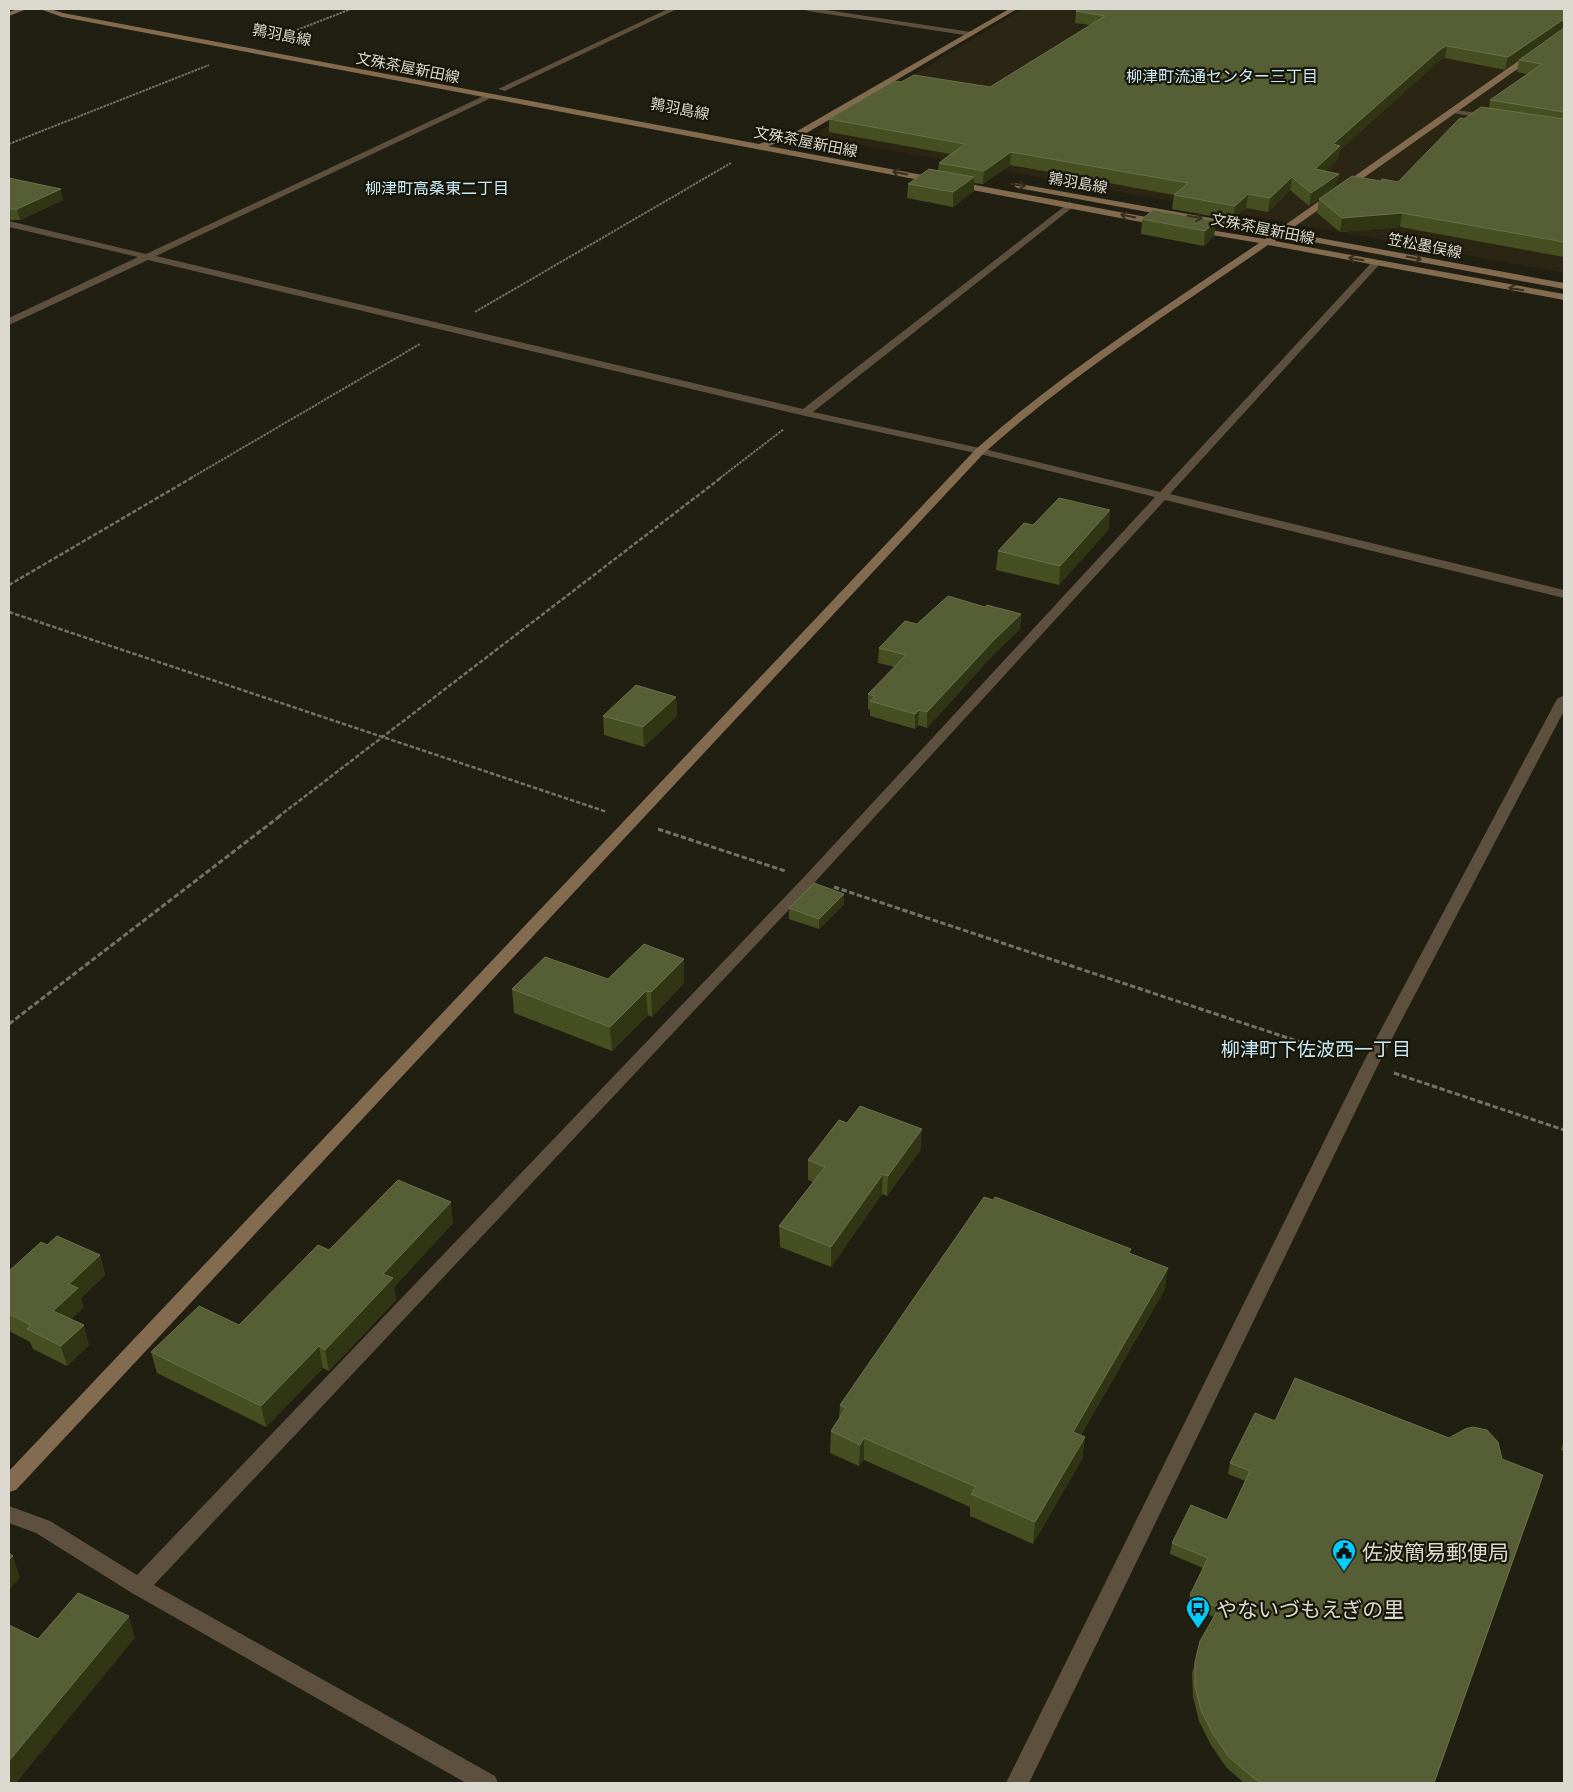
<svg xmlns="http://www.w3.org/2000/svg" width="1573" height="1792" font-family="Commissioner,'Noto Sans JP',sans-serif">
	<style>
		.built { fill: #2b2613 }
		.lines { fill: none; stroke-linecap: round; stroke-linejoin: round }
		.path-far2 { stroke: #747167; stroke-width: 2; stroke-dasharray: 2.5 1; stroke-linecap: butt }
		.path-far1 { stroke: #747167; stroke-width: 2.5; stroke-dasharray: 4.5 2; stroke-linecap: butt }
		.path { stroke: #747167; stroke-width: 3; stroke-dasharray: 5.5 2.5; stroke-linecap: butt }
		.street { fill: #5e503f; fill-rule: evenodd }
		.secondary { fill: #836b50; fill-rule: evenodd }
		.wall { fill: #454f21 }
		.shaded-wall { fill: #303513 }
		.building { fill: #555e34; stroke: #6a714c }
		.oneway { stroke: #382f1e }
		.labels { text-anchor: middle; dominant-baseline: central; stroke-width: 4.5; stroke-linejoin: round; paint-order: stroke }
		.far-street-label { font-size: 15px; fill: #dbd9d0; stroke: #181509 }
		.far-neighbourhood-label { font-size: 16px; fill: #c8eaf7; stroke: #181509 }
		.neighbourhood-label { font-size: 19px; fill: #c8eaf7; stroke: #181509 }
		.near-poi-label { font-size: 21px; fill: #dbd9d0; stroke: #181509; text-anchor: start }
	</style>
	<rect width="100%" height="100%" fill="#211e12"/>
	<path class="built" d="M1023,9H1564V273L811,136Z"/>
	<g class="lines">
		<path class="path-far2" d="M284,35L351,9
			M9,144L209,65
			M475,312L731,163
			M191,478L420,344
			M720,478L784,429"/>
		<path class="path-far1" d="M9,585L193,477
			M9,612L607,812
			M278,817L722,477"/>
		<path class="path" d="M658,829L785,871
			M834,887L1345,1057
			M9,1024L280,816
			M1394,1073L1564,1130"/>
		<path class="street" d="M668,9H677L505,91L498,89Z
			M804,9H820L971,32L975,34L971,36L808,11Z
			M488,94L492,96L491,98L156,256L803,409L1070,202L1074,205L1073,207L813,412L980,448L1160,492L1373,261H1379V265L1170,494L1564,590V598L1165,500L815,882L154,1585L495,1776L498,1783H466L132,1593L36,1533L9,1523V1506L50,1521L137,1575L805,876L1155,497L980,454L805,416L148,260L9,325V318L138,257L9,227V221L146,254Z
			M1449,109L1491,115L1495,117L1491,119L1452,113H1449Z
			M1564,695V711L1378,1065L1029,1783H1006L1362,1065L1557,699Z"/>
		<path class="secondary" d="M17,9H27L9,16V12Z
			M40,9H50L63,13L759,144L799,130L1009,9H1017L805,134L768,146L1162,220L1166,223L1162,226L62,17Z
			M1561,31H1564V36L1287,232L1564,283V289L1281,236L1275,241L1564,294V300L1268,245C1171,312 1072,374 984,453L16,1490L9,1492V1471L976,449C1064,371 1162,309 1259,243L1195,232L1192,231V227L1265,239L1272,235L1018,188L1015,187V183L1278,230Z"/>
	</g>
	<path class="wall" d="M1564,9V257L1400,227L1340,232L1317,213L1319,199L1380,181L1398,182L1464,119L1489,108L1490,100L1528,74L1517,72L1519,60L1505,70L1445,58L1440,60L1340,150L1338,159L1325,171L1339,174L1336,187L1309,206L1290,190L1268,212L1246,208L1233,220L1172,209L1174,195L1010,165L983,184L974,183V191L953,207L907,198L908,184L938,170L939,163L950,154L829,132V119L901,82L990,87L1090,25L1075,23L1076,11Z
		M9,178L63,200L20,220H9Z
		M1142,219L1216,221L1214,236L1204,246L1141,234Z
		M1033,525L1109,529L1059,585L996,570L998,551Z
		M985,607L1021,614L1020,629L991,657L927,728L918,725L915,729L870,716V710L868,709V694L895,667L878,663L879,648L917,624Z
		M676,697L677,716L644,747L604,735L603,716Z
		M844,894V904L819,929L789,919V908Z
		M684,959V983L652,1017L648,1015L612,1051L514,1013L512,989L608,979Z
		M921,1149L887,1196L882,1194L831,1267L780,1247L779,1226L813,1182L808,1180V1160Z
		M453,1223L394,1287L396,1300L329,1371L323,1368L266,1427L157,1373L151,1352L239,1325L329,1250Z
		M47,1245L100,1255L105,1275L81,1298L83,1308L71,1319L89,1345L67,1366L33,1349L30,1342L9,1331V1271Z
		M1130,1253L1165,1289L1081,1435L1085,1437L1082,1459L1033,1544L970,1516V1507L864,1460L859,1466L830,1453L831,1431L839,1418L840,1405Z
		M1275,1421L1502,1459L1540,1486L1434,1783H1244L1226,1767L1211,1745L1199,1721L1193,1697L1192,1673L1195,1662L1214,1617L1188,1606L1190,1595L1203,1568L1170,1554L1172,1543L1227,1520L1245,1481L1228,1474L1230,1463Z
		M1564,1440V1451L1561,1450Z"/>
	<path class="shaded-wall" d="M1564,19V29L1505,70L1508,57Z
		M1447,46L1445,58L1440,60L1340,150L1338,159L1313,183L1315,169L1333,144L1442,48Z
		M1011,152L1010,165L983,184L984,171Z
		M1339,174L1336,187L1309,206L1311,193Z
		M974,177V191L953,207V192Z
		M1292,177L1290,190L1268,212L1270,198Z
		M61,189L63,200L20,220L17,209Z
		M1248,194L1246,208L1233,220L1235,206Z
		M1402,213L1400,227L1340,232L1342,218Z
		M1216,221L1214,236L1204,246L1205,231Z
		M1110,510L1109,529L1059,585L1060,566Z
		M1021,614L1020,629L991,657L927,728V712L992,642Z
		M676,697L677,716L644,747L643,727Z
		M919,710L918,725L915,729V714Z
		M844,894V904L819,929V919Z
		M684,959V983L652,1017L651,992Z
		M646,991L648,1015L612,1051L610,1027Z
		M922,1129L921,1149L887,1196L888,1176Z
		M883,1174L882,1194L831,1267V1247Z
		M451,1202L453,1223L394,1287L396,1300L329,1371L325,1350L383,1274Z
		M100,1255L105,1275L81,1298L83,1308L59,1330L53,1311L69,1284Z
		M1168,1268L1165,1289L1070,1454L1073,1432Z
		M84,1325L89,1345L67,1366L61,1346Z
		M319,1346L323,1368L266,1427L261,1406Z
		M1085,1437L1082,1459L1033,1544L1035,1522Z
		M864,1438V1460L859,1466L860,1445Z
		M13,1556L20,1578L9,1590V1560Z
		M129,1616L135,1638L16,1783H9V1761Z"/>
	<path class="building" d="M1080,9H1564V19L1508,57L1447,46L1442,48L1333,144L1340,146L1315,169L1339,174L1311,193L1292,177L1270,198L1248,194L1235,206L1174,195L1188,183L1011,152L984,171L939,163L965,144L829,119L894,81L901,82L914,75L990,87L1105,16L1076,11Z
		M1564,28V112L1490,100L1542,64L1519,60Z
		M1481,107L1564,119V242L1402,213L1342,218L1319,199L1352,176L1380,181L1382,179L1398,182L1460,118L1464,119Z
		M929,169L974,177L953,192L908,184Z
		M9,178L61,189L17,209H9Z
		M1153,210L1216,221L1205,231L1142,219Z
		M1059,498L1110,510L1060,566L998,551L1024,523L1033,525Z
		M948,596L985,607L987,605L1021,614L992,642L927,712L919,710L915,714L870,701L875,696L868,694L906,655L879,648L905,621L917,624Z
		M636,685L676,697L643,727L603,716Z
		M814,883L844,894L819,919L789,908Z
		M644,944L684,959L651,992L646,991L610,1027L512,989L545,957L608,979Z
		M860,1106L922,1129L888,1176L883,1174L831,1247L779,1226L825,1167L808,1160L839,1120L847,1123Z
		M398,1180L451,1202L383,1274L393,1278L325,1350L319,1346L261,1406L151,1352L199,1306L239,1325L318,1245L329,1250Z
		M984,1197L993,1200L995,1197L1131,1249L1129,1253L1168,1268L1073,1432L1085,1437L1035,1522L971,1494L976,1487L864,1438L860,1445L831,1431L846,1408L840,1405Z
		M57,1236L100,1255L69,1284L78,1288L53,1311L84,1325L61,1346L27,1329L31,1325L9,1314V1271L41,1242L47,1245Z
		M1295,1378L1449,1438L1465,1429L1473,1427L1487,1430L1498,1442L1502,1459L1543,1475L1434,1783H1261L1251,1776L1229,1757L1213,1734L1201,1710L1195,1686V1662L1200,1641L1219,1608L1190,1595L1208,1558L1172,1543L1191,1505L1227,1520L1250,1471L1230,1463L1255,1413L1275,1421Z
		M9,1553L13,1556L9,1560Z
		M78,1593L129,1616L9,1761V1625L38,1639Z"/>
	<defs><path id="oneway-shaft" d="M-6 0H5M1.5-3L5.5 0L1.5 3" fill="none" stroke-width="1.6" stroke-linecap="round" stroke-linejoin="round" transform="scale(1.25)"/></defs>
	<g class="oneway">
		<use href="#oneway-shaft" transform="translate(900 173) rotate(-169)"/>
		<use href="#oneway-shaft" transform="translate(1018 185) rotate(10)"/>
		<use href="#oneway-shaft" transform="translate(1128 216) rotate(-169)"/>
		<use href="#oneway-shaft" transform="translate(1195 217) rotate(10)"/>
		<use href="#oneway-shaft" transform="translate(1414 258) rotate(11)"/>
		<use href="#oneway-shaft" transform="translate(1356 259) rotate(-170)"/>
		<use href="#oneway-shaft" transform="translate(1516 289) rotate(-170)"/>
	</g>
	<defs>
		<g id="civic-pin" transform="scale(1.25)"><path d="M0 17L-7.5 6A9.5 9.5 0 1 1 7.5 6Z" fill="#04cbf9" stroke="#181509"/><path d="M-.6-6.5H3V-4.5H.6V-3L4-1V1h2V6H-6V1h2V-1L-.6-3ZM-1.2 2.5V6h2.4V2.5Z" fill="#111"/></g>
		<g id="bus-pin" transform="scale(1.25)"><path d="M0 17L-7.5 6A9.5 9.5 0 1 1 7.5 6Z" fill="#04cbf9" stroke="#181509"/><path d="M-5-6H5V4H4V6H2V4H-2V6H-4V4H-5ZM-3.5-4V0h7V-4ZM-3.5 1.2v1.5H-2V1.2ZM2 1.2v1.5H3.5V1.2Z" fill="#111"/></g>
	</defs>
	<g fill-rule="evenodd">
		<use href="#civic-pin" x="1344" y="1551"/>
		<use href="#bus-pin" x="1198" y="1608"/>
	</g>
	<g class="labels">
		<g class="far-street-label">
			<text transform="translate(282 34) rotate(11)">鶉羽島線</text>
			<text transform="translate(408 67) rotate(11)">文殊茶屋新田線</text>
			<text transform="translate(680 108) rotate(11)">鶉羽島線</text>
			<text transform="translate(806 141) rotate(11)">文殊茶屋新田線</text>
			<text transform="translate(1078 182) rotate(10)">鶉羽島線</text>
			<text transform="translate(1263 228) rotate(11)">文殊茶屋新田線</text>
			<text transform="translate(1425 245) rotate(11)">笠松墨俣線</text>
		</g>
		<g class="far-neighbourhood-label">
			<text x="1222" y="75">柳津町流通センター三丁目</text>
			<text x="437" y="187">柳津町高桑東二丁目</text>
		</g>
		<g class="neighbourhood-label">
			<text x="1316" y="1048">柳津町下佐波西一丁目</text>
		</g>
		<g class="near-poi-label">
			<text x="1362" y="1551">佐波簡易郵便局</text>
			<text x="1216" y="1608">やないづもえぎの里</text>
		</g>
	</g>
	<rect width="1573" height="1792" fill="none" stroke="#dbd9d0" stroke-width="20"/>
</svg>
